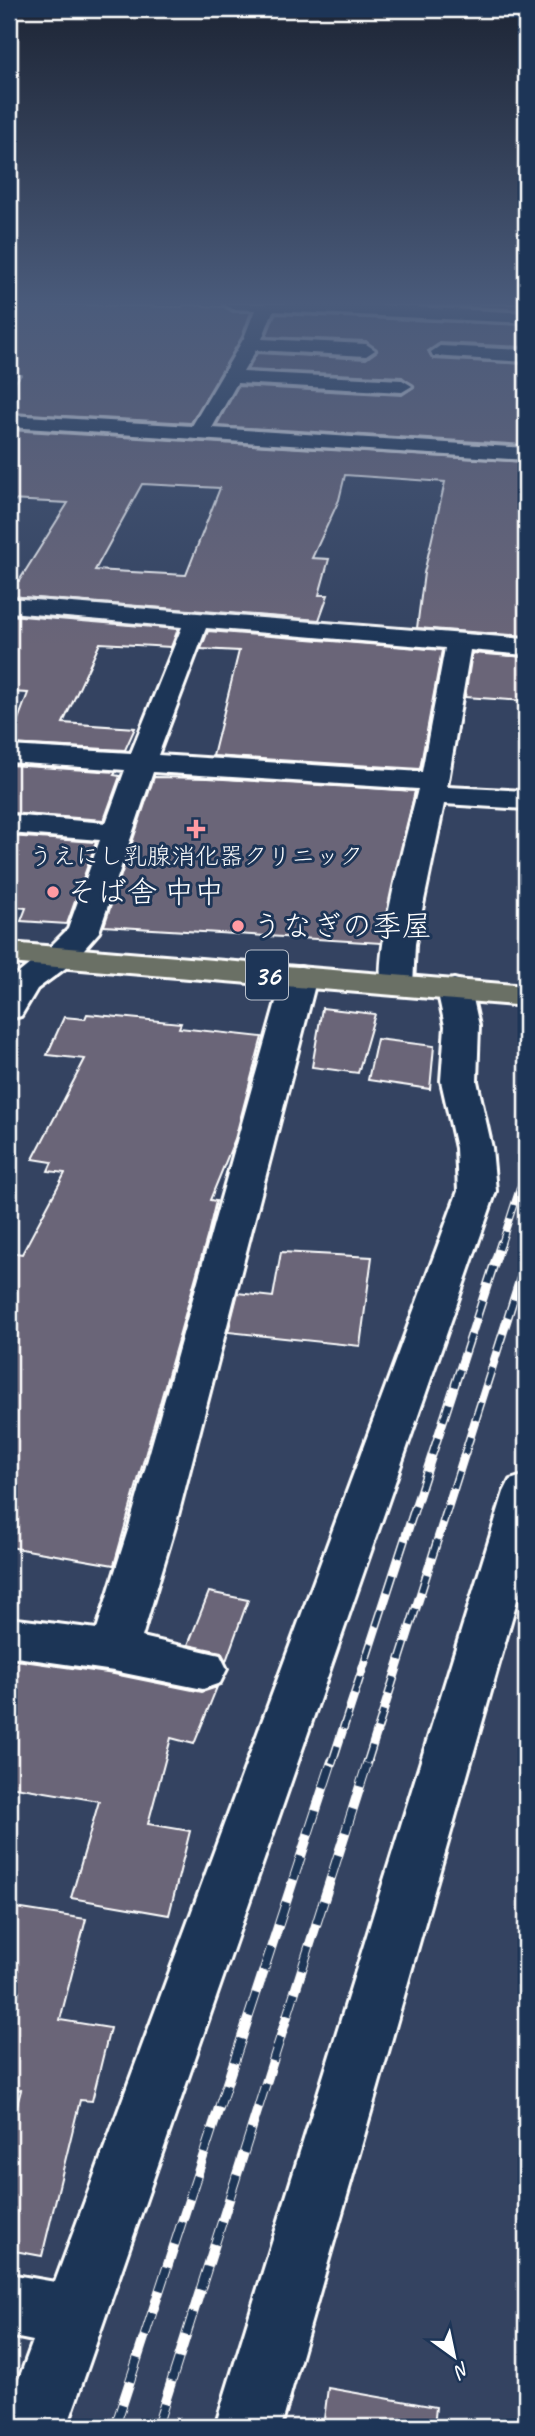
<svg xmlns="http://www.w3.org/2000/svg" width="535" height="2436" font-family="Caveat,'Klee One',sans-serif">
	<style>
		.building { fill: #6a6578; stroke: #fff; stroke-width: 2; fill-rule: evenodd }
		.lines { fill: none; stroke-linecap: round; stroke-linejoin: round }
		.street-casing { stroke: #fff; stroke-width: 6 }
		.primary-casing { stroke: #fff; stroke-width: 6 }
		.street { fill: #1d3557; fill-rule: evenodd }
		.primary { fill: #6b7065; fill-rule: evenodd }
		.rail-far2-casing { stroke: #fff; stroke-width: 7 }
		.rail-far1-casing { stroke: #fff; stroke-width: 9 }
		.rail-casing { stroke: #fff; stroke-width: 10 }
		.rail-far2 { stroke: #1d3557; stroke-width: 4.5; stroke-dasharray: 14; stroke-linecap: butt }
		.rail-far1 { stroke: #1d3557; stroke-width: 6; stroke-dasharray: 18; stroke-linecap: butt }
		.rail { stroke: #1d3557; stroke-width: 8; stroke-dasharray: 24; stroke-linecap: butt }
		.poi-dot { fill: #ff9aa2; stroke: #1d3557; stroke-width: 2.5 }
		.labels { text-anchor: middle; dominant-baseline: central; stroke-width: 6; stroke-linejoin: round; paint-order: stroke }
		.far-poi-label { font-size: 24px; fill: #fff; stroke: #1d3557 }
		.shield { fill: #1d3557; stroke: #bbc2cd; stroke-width: 2 }
		.shield-label { font-size: 28px; font-weight: bold; fill: #fff }
		.poi-label { font-size: 30px; fill: #fff; stroke: #1d3557; text-anchor: start }
	</style>
	<rect width="100%" height="100%" fill="#344361"/>
	<filter id="ink" filterUnits="userSpaceOnUse"><feTurbulence type="fractalNoise" baseFrequency=".0143" numOctaves="2"/><feDisplacementMap in="SourceGraphic" scale="14" xChannelSelector="R" yChannelSelector="G"/><feConvolveMatrix kernelMatrix="1 2 1 2 8 2 1 2 1" color-interpolation-filters="sRGB"/></filter>
	<g filter="url(#ink)">
		<path class="building" d="M9,304L182,307L184,305L224,307L233,312H251L242,337L191,423L9,413V390L21,375H9Z
			M449,304H526V310L449,306Z
			M275,314L526,325V347L440,343L428,351L433,359L526,364V445L216,426L238,386L402,395L414,387L402,377L247,370L257,353L366,359L377,351L366,341L266,337Z
			M9,430L526,462V636L417,628L424,573L445,482L345,475L339,500L312,558L329,559L319,595H328L319,620L9,596V580L19,581L68,503L9,500ZM142,484L220,488L186,575L95,570Z
			M9,615L178,629L171,647L100,643L63,723L135,728L125,750L9,744L28,693L9,692Z
			M208,631L442,650L420,769L213,756L239,651L201,649Z
			M472,653L526,657V701L465,697Z
			M9,765L116,772L114,775L120,776L104,820L9,813Z
			M154,777L208,778L415,791L381,943L104,926Z
			M9,836L96,842L67,924L21,921L26,908L9,906Z
			M322,1008L375,1014L358,1073L312,1067Z
			M87,1014L181,1023L179,1028L262,1037L235,1139L210,1200L216,1201L208,1234L114,1565L9,1547V1252L22,1254L65,1173L48,1171L52,1162L33,1159L85,1059L47,1055L64,1017L85,1019Z
			M377,1039L434,1046L430,1089L368,1080Z
			M281,1252L372,1257L360,1346L228,1332L238,1293L273,1297Z
			M209,1592L248,1600L226,1661L221,1652L188,1645Z
			M9,1659L114,1674L202,1692L217,1687L194,1744L171,1738L148,1824L190,1831L169,1915L71,1898L99,1801L9,1786Z
			M9,1907L86,1919L60,2020L110,2028L92,2101L80,2100L42,2256L9,2250V2135L21,2090L9,2088V2029L19,1991L9,1990Z
			M328,2388L436,2407L434,2427H323Z"/>
		<g class="lines">
			<g class="street-casing">
				<path id="street" d="M224,304H356L526,313V323L273,311L262,339L366,344L375,350L366,356L256,350L243,372L402,380L412,386L402,392L237,383L212,428L526,448V460L9,427V415L192,426L244,338L255,310L233,309Z
					M440,346L526,350V362L433,356L431,352Z
					M9,598L526,639V655L470,650L447,787L526,791V809L444,804L415,944L413,985L408,992L396,995L384,992C369,970 410,822 418,789L153,772L99,932L71,964L37,989L21,1016L9,1019V981L47,950L68,929L100,840L9,833V815L106,823L125,770L9,762V746L131,753L182,627L9,612ZM206,628L445,648L422,772L158,755Z
					M300,967L312,970L317,977L175,1527L142,1637L220,1655L227,1669L220,1683L203,1689L114,1671L9,1656V1618L97,1629L129,1527L283,977L288,970Z
					M454,979L466,982L471,989L479,1026L477,1081L492,1148L496,1191L67,2427H9V2406L33,2341L9,2336V2274L55,2282L458,1191L456,1148L441,1081L445,1026L437,989L442,982Z
					M526,1475V1569L281,2427H215L504,1492L510,1480Z"/>
			</g>
			<g class="primary-casing">
				<path id="primary" d="M9,943L526,986V1006L9,963Z"/>
			</g>
			<use href="#street" class="street"/>
			<use href="#primary" class="primary"/>
			<g class="rail-far2-casing">
				<path id="rail-far2" d="M501,1245L526,1168"/>
			</g>
			<g class="rail-far1-casing">
				<path id="rail-far1" d="M332,1763L501,1243
					M367,1763L526,1260"/>
			</g>
			<g class="rail-casing">
				<path id="rail" d="M115,2427L332,1761
					M157,2427L368,1761"/>
			</g>
			<use href="#rail-far2" class="rail-far2"/>
			<use href="#rail-far1" class="rail-far1"/>
			<use href="#rail" class="rail"/>
		</g>
	</g>
	<linearGradient id="sky" x2="0" y2="1"><stop stop-color="#1d2535"/><stop offset="0.47" stop-color="#4a5b7b"/><stop offset="1" stop-color="#4a5b7b" stop-opacity="0"/></linearGradient>
	<rect width="535" height="646" fill="url(#sky)"/>
	<g class="poi-dot">
		<path d="M192.5 818.5h7v7h7v7h-7v7h-7v-7h-7v-7h7z"/>
		<circle cx="53" cy="892" r="7"/>
		<circle cx="238" cy="926" r="7"/>
	</g>
	<g class="labels">
		<g class="far-poi-label">
			<text x="196" y="856">うえにし乳腺消化器クリニック</text>
		</g>
		<rect class="shield" x="246" y="950.5" width="42" height="49" rx="5"/>
		<g class="shield-label">
			<text x="267" y="975">36</text>
		</g>
		<g class="poi-label">
			<text x="67" y="892">そば舎 中中</text>
			<text x="252" y="926">うなぎの季屋</text>
		</g>
	</g>
	<rect width="535" height="2436" fill="none" stroke="#1d3557" stroke-width="35"/>
	<rect x="18" y="18" width="500" height="2401" fill="none" stroke="#fff" stroke-width="2.5" filter="url(#ink)"/>
	<g transform="translate(454 2356) rotate(147)" stroke="#1d3557" stroke-width="5" paint-order="stroke">
	<path d="M0-5L12 26L0 18L-12 26Z" fill="#ffffff"/>
	<text y="-10" font-size="19" font-weight="bold" text-anchor="middle" fill="#ffffff">N</text>
	</g>
</svg>
